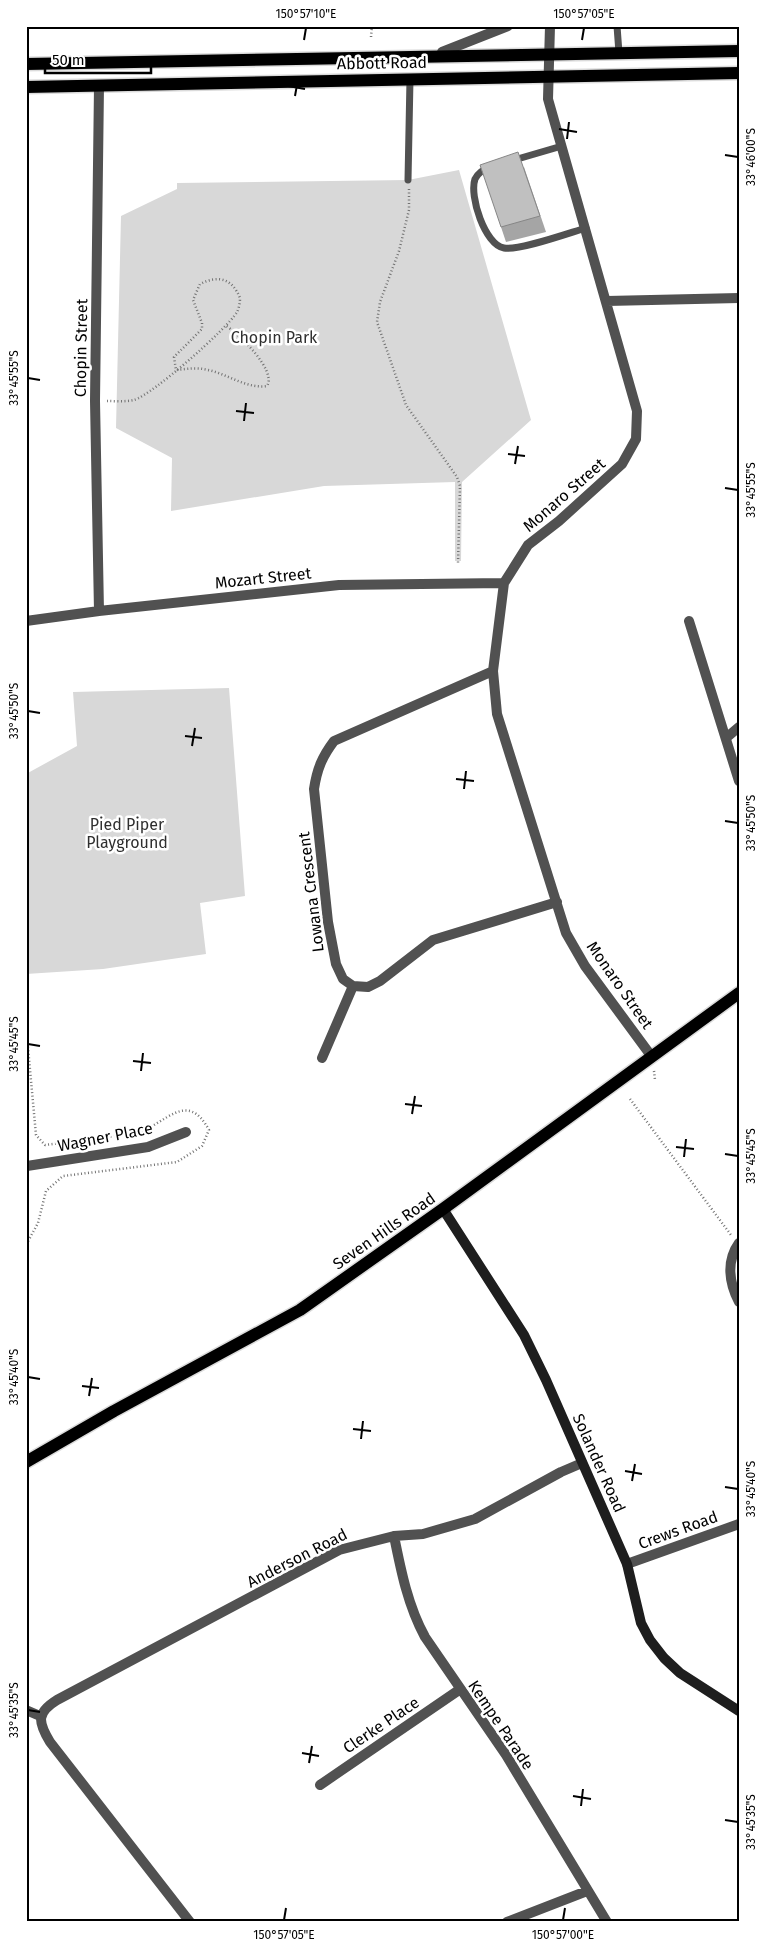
<svg xmlns="http://www.w3.org/2000/svg" width="765" height="1948" font-family="'Fira Sans',sans-serif">
	<style>
		.green { fill: #d8d8d8 }
		.lines { fill: none; stroke-linecap: round; stroke-linejoin: round }
		.primary-casing { stroke: #dbdbdb; stroke-width: 15 }
		.path { stroke: #737373; stroke-width: 2.5; stroke-dasharray: 1 2.5; stroke-linecap: butt }
		.lane { stroke: #515151; stroke-width: 7 }
		.street { stroke: #515151; stroke-width: 10 }
		.secondary { stroke: #1e1e1e; stroke-width: 10 }
		.primary { stroke: #000; stroke-width: 12 }
		.wall { fill: #a5a5a5 }
		.building { fill: #c0c0c0; stroke: #868686 }
		.ticks { fill: none; stroke: #000; stroke-width: 2 }
		.labels { text-anchor: middle; dominant-baseline: central; stroke-width: 5; stroke-linejoin: round; paint-order: stroke }
		.street-label { font-size: 16px; fill: #000; stroke: #fff }
		.park-label { font-size: 16px; fill: #2f2f2f; stroke: #fff }
		.neatline { fill: none; stroke: #000; stroke-width: 2 }
		.ticks-label { font-size: 12px; text-anchor: middle; fill: #000 }
	</style>
	<rect width="100%" height="100%" fill="#fff"/>
	<path class="green" d="M459,170L531,420L462,482L461,561H455V482L324,486L171,511L172,458L116,428L121,216L177,189V183L408,180Z
		M229,688L245,896L200,903L206,954L103,969L26,974V774L77,746L73,692Z"/>
	<g class="lines">
		<g class="primary-casing">
			<path id="primary" d="M26,64L739,51
				M26,87L739,73
				M26,1462L114,1411L300,1310L443,1209L739,993"/>
		</g>
		<path class="path" d="M371,37L372,26
			M409,189V210L399,251L380,302L377,322L406,405L457,477L460,486L458,563
			M107,401C115,401 125,402 134,400C152,395 227,329 237,312C239,308 240,303 240,298C232,278 218,275 200,284L193,300L202,323V329L174,357L176,370C187,369 197,367 208,370C228,374 246,389 267,386C277,370 238,333 225,325
			M26,1026L36,1135L45,1145L137,1133C166,1124 187,1089 209,1130L202,1146L177,1162L63,1176L46,1191L38,1223L26,1245
			M654,1071L655,1080
			M630,1099L731,1235"/>
		<path class="lane" d="M617,26L619,53
			M514,160L562,146
			M489,167C484,169 477,174 475,179C469,196 485,245 504,248C519,251 569,233 586,228
			M408,180L410,79"/>
		<path class="street" d="M550,26L548,99L637,411L636,439L622,464L559,521L528,545L504,583L493,671L497,714L566,933L585,966L652,1057
			M441,57L442,52L508,26
			M99,86L95,401L99,611
			M607,301L739,298
			M26,621L99,611L339,585L504,583
			M689,621L739,781
			M493,671L334,741C322,757 317,769 314,789L328,922L336,964L343,979L353,986L368,987L380,981L433,940L557,902
			M726,738L739,727
			M322,1058L353,986
			M27,1166L148,1147L186,1132
			M739,1243C726,1261 729,1283 739,1302
			M394,1536C401,1571 408,1606 425,1637L506,1755L607,1922
			M627,1564L739,1524
			M26,1710L40,1716
			M320,1785L459,1690
			M190,1922L50,1742C38,1722 36,1713 57,1700L339,1550L394,1536L423,1534L475,1519L561,1472L582,1463
			M507,1922L587,1891"/>
		<path class="secondary" d="M443,1209L524,1335L546,1380L627,1564L641,1623L650,1640L664,1658L680,1673L739,1711"/>
		<use href="#primary" class="primary"/>
	</g>
	<path class="wall" d="M524,167L546,232L506,242L501,227Z"/>
	<path class="building" d="M518,152L540,216L501,227L480,165Z"/>
	<path class="ticks" d="M304,40L306,28M582,40L584,28M288,86L305,89M295,96L298,79M559,129L577,132M567,139L569,122M725,155L738,157M28,378L40,380M236,411L254,413M244,421L246,403M508,454L525,456M515,464L518,446M725,488L738,490M28,711L40,713M185,736L202,738M192,746L195,728M456,779L474,781M464,789L466,771M725,821L738,823M28,1044L40,1046M133,1061L151,1063M141,1071L143,1053M405,1104L422,1106M412,1114L415,1096M676,1147L694,1149M725,1154L738,1156M684,1157L686,1139M28,1377L40,1379M82,1386L99,1388M89,1396L92,1378M353,1429L371,1431M361,1439L363,1421M625,1471L642,1474M632,1481L635,1464M725,1487L738,1489M28,1710L40,1712M302,1753L319,1756M309,1763L312,1746M573,1796L591,1799M581,1806L583,1789M725,1820L738,1822M284,1920L286,1908M563,1920L565,1908"/>
	<g class="labels">
		<g class="street-label">
			<text transform="translate(382 63) rotate(-1)">Abbott Road</text>
			<text transform="translate(81 348) rotate(-89)">Chopin Street</text>
			<text transform="translate(564 495) rotate(-41)">Monaro Street</text>
			<text transform="translate(263 578) rotate(-6)">Mozart Street</text>
			<text transform="translate(311 892) rotate(-97)">Lowana Crescent</text>
			<text transform="translate(620 985) rotate(55)">Monaro Street</text>
			<text transform="translate(105 1137) rotate(-11)">Wagner Place</text>
			<text transform="translate(384 1231) rotate(-35)">Seven Hills Road</text>
			<text transform="translate(599 1463) rotate(66)">Solander Road</text>
			<text transform="translate(678 1530) rotate(-20)">Crews Road</text>
			<text transform="translate(297 1558) rotate(-27)">Anderson Road</text>
			<text transform="translate(381 1725) rotate(-34)">Clerke Place</text>
			<text transform="translate(501 1725) rotate(56)">Kempe Parade</text>
		</g>
		<g class="park-label">
			<text x="274" y="337">Chopin Park</text>
			<text x="127" y="824">Pied Piper<tspan x="127" dy="18">Playground</tspan></text>
		</g>
	</g>
	<rect width="765" height="1948" fill="none" stroke="#ffffff" stroke-width="55"/>
	<path d="M45 65v8h106v-8" fill="none" stroke="#000000" stroke-width="2.5"/>
	<text x="52" y="65" font-size="15" fill="#000000" stroke="#ffffff" stroke-width="4" paint-order="stroke">50 m</text>
	<rect x="28" y="28" width="710" height="1892" class="neatline"/>
	<g class="ticks-label">
		<text x="306" y="18">150°57'10"E</text>
		<text x="584" y="18">150°57'05"E</text>
		<text transform="translate(751 157) rotate(-90)" y="4">33°46'00"S</text>
		<text transform="translate(14 378) rotate(-90)" y="4">33°45'55"S</text>
		<text transform="translate(751 490) rotate(-90)" y="4">33°45'55"S</text>
		<text transform="translate(14 711) rotate(-90)" y="4">33°45'50"S</text>
		<text transform="translate(751 823) rotate(-90)" y="4">33°45'50"S</text>
		<text transform="translate(14 1044) rotate(-90)" y="4">33°45'45"S</text>
		<text transform="translate(751 1156) rotate(-90)" y="4">33°45'45"S</text>
		<text transform="translate(14 1377) rotate(-90)" y="4">33°45'40"S</text>
		<text transform="translate(751 1489) rotate(-90)" y="4">33°45'40"S</text>
		<text transform="translate(14 1710) rotate(-90)" y="4">33°45'35"S</text>
		<text transform="translate(751 1822) rotate(-90)" y="4">33°45'35"S</text>
		<text x="284" y="1939">150°57'05"E</text>
		<text x="563" y="1939">150°57'00"E</text>
	</g>
</svg>
